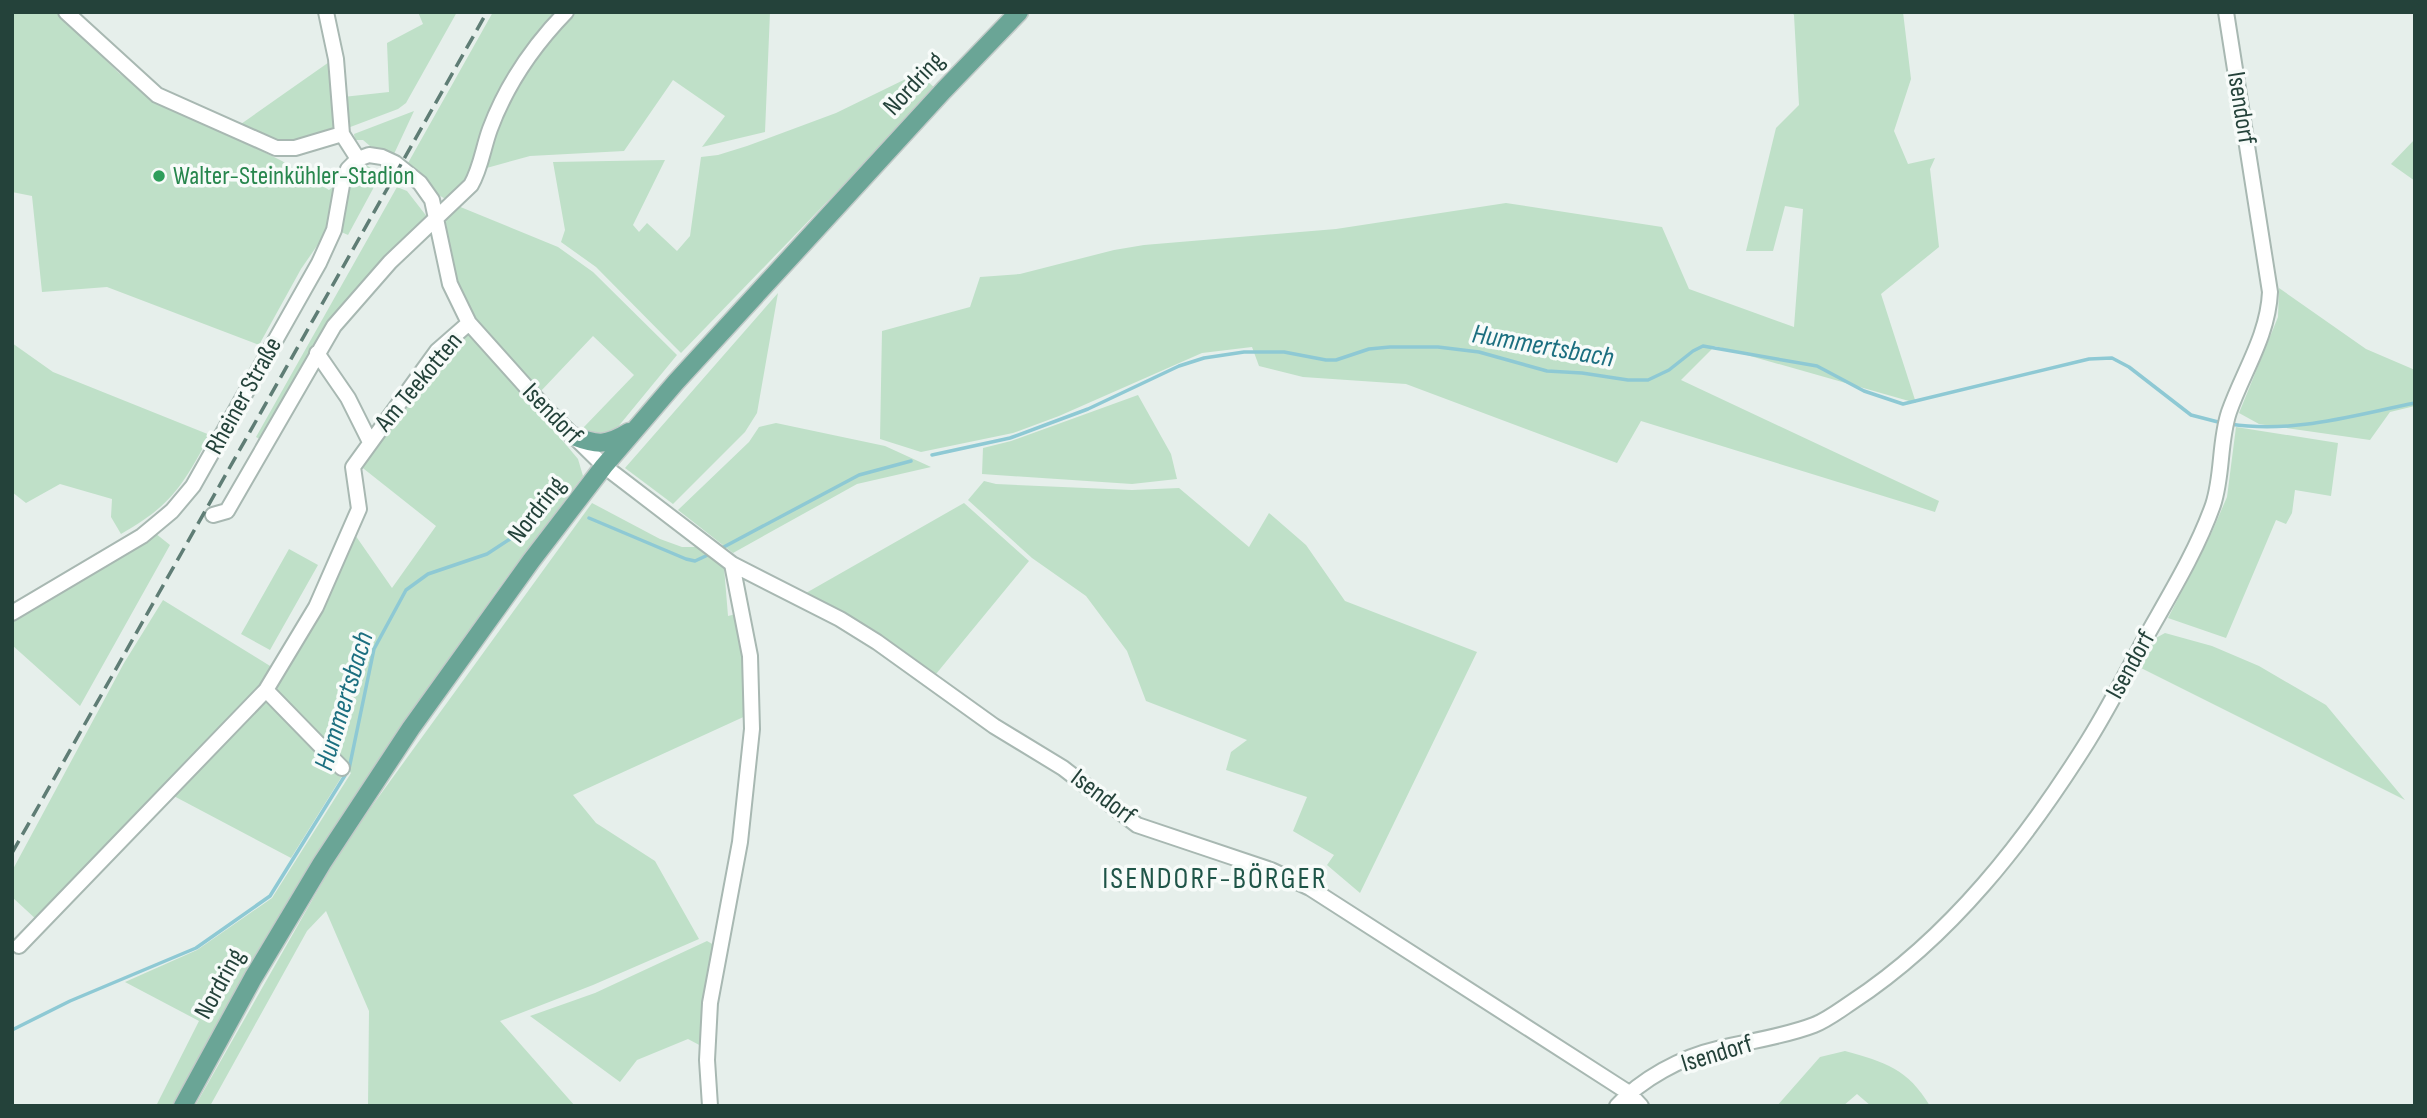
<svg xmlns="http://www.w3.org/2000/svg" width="2427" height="1118" font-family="'Sofia Sans Condensed',sans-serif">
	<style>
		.green { fill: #bfe0c8 }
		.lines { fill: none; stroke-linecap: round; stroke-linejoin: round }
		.stream { stroke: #8ec9d4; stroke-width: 3.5 }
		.minor-casing { stroke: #a8b8b2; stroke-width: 18 }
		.major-casing { stroke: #c2cac8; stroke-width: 21 }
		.minor { stroke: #fff; stroke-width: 14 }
		.major { stroke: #6aa596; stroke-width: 18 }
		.rail { stroke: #5f7d75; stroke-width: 3.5; stroke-dasharray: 14 7; stroke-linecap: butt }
		.leisure-dot { fill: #2e9e5b; stroke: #f7fbf9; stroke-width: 2.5 }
		.labels { text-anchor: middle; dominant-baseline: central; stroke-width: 7; stroke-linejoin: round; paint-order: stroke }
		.street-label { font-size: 26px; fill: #24423a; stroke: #f7fbf9 }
		.leisure-label { font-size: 26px; fill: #27864d; stroke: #f7fbf9; text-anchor: start }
		.water-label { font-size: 28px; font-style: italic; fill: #1c6f80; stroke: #f7fbf9 }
		.quarter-label { font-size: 30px; letter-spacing: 2px; fill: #1f5548; stroke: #f7fbf9 }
	</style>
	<rect width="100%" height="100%" fill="#e6efeb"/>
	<path class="green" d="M12,12H56L119,73L143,91L282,161L329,190L335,185L346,188L357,170L366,165L381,174L348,235L330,227L301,269L259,345L107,287L42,292L32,196L12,192Z
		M418,12H457L406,103L398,109L345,129L343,97L389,92L387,43L423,24Z
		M493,12H560L525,56L472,175L447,200L437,194L427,178L408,163Z
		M571,12H770L765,132L702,147L725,116L673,80L624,151L530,156L483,169L508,94Z
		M1792,12H1903L1911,79L1894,131L1908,164L1935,158L1930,169L1939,247L1881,294L1916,403L1715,346L1681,380L1939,501L1935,512L1641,421L1617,463L1406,384L1303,377L1259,366L1252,347L1202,353L1059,416L1013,433L921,452L880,439L882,331L970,307L980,277L1020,274L1114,250L1144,245L1336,229L1506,203L1662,227L1689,289L1794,327L1803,209L1785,206L1773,251H1746L1776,128L1799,105L1794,15Z
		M332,60L337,131L294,143L276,145L241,124Z
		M918,73L936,89L681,353L596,267L561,242L565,230L553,162L665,160L633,225L639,232L647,223L677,251L690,236L701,157L718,155L747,146L836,113Z
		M414,111L394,154L370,146L363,140H355L354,134Z
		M2415,139V181L2391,164Z
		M397,187L407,191L428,218L385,263L263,441L256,437Z
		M458,206L558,247L593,272L677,355L617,428C605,436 594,438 583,428L634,375L593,336L540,392C512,362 475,331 460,291C451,267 449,242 445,217Z
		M2279,288L2366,349L2415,370V406L2390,412L2370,440L2259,424L2239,413L2278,317Z
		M778,293L757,413L745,432L673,504L625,468Z
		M469,329L578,459L583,476L495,593L277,924L175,1106H156L199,1021L125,982L197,950L272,898L351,773L271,690L353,532L392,588L436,526L359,465L440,355Z
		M12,343L53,372L210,435C183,485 172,505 121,534L111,517L112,499L60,484L26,503L12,492Z
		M1138,395L1171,454L1177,479L1132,484L982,474L983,448L1011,441Z
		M776,423L885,446L931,467L857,484L733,553L678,510L749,442L759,427Z
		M2236,427L2338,443L2331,496L2295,490L2292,513L2286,524L2276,520L2226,638L2168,618L2211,534L2227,497Z
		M984,481L996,484L1132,490L1179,488L1249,547L1269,513L1306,545L1345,601L1477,652L1360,893L1327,865L1334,855L1293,831L1307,797L1226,770L1231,752L1247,740L1146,701L1127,651L1086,596L1032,558L968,500Z
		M592,503L660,539L682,547H698L724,567L728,616L736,614L746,654L750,714L573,795L596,823L655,861L699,939L593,985L500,1021L575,1106H368L369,1011L326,911L307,931L210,1106H195L343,846Z
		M964,503L1029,561L936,674L876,631L806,593Z
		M155,533L170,545L80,706L12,645V621Z
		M289,549L318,565L270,650L241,634Z
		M163,600L275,669L262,690L38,921L12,897V871L124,663Z
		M2165,633L2212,646L2259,666L2326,705L2405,800L2139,667L2154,639Z
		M266,694L344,773L291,858L170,794Z
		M707,941L714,945L705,999L703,1047L688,1039L637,1060L620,1082L530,1016L595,993Z
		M1845,1051C1885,1062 1908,1069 1930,1106H1871L1857,1094L1843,1106H1777L1820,1057Z"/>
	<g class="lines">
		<path class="stream" d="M2230,424C2293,434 2354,415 2415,403
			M932,455L1010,438L1088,409L1179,366L1204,358L1244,352H1284L1326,360H1336L1369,349L1390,347H1438L1479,352L1547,371L1582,373L1628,380H1648L1669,370L1693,351L1703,346L1817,366L1864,391L1903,404L2089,359L2112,358L2129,367L2191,415L2222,423
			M589,518L686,559L695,561L710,554
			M720,549L859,475L911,461
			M12,1030L70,1001L196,948L270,896L349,769L374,649L406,590L428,574L487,554L510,539L538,510L549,509"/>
		<g class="minor-casing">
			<path id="minor" d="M66,12L157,95L276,148H295L342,134
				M326,12L336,59L342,134L358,159
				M317,353L348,398L370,442
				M213,515L227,511L334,326L390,262L471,185C481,168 483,148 490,129C506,86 534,45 566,12
				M12,613L142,536L172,511L193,486L319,263L334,230L342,185L348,169L358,159L369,155L382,157L395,163L420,183L432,200L450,284L469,323L546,409L604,466L732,564L840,619L877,642L994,726L1063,768L1137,825L1271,870L1310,888L1629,1093L1641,1106
				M266,690L342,768
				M19,946L266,690L316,607L359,509L353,467L437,351L469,323
				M710,1106L707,1060L710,1003L740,842L752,729L750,656L732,564
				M1617,1106C1641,1079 1682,1057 1717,1049C1749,1041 1783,1037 1814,1025C1827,1020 1840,1010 1852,1002C1951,937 2026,840 2088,741C2108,709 2125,676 2142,644C2167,599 2196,553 2213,505C2223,475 2219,442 2229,412C2243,372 2268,336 2270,292L2226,12"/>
		</g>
		<g class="major-casing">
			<path id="major" d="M573,436C597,445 606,446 629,432
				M183,1106L253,978L322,863L411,728L531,561L604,466L676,382L944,90L1019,12"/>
		</g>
		<use href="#minor" class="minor"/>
		<use href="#major" class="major"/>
		<path class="rail" d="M12,853L487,12"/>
	</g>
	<circle class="leisure-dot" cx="159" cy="176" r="7"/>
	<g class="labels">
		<g class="street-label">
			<text transform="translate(914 84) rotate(-47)">Nordring</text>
			<text transform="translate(2241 108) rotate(81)">Isendorf</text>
			<text transform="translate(419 382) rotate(-50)">Am Teekotten</text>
			<text transform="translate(244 396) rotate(-61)">Rheiner Straße</text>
			<text transform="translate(552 414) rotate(46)">Isendorf</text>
			<text transform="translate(537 510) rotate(-52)">Nordring</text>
			<text transform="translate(2131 665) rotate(-61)">Isendorf</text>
			<text transform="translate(1103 797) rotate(37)">Isendorf</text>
			<text transform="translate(220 984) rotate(-61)">Nordring</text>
			<text transform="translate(1717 1054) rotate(-17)">Isendorf</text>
		</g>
		<g class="leisure-label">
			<text x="173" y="176">Walter-Steinkühler-Stadion</text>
		</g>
		<g class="water-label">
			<text transform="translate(1543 346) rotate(10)">Hummertsbach</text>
			<text transform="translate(344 701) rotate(-73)">Hummertsbach</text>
		</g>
		<g class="quarter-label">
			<text x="1215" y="879">ISENDORF-BÖRGER</text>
		</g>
	</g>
	<rect width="2427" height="1118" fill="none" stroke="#24423a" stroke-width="28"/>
</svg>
